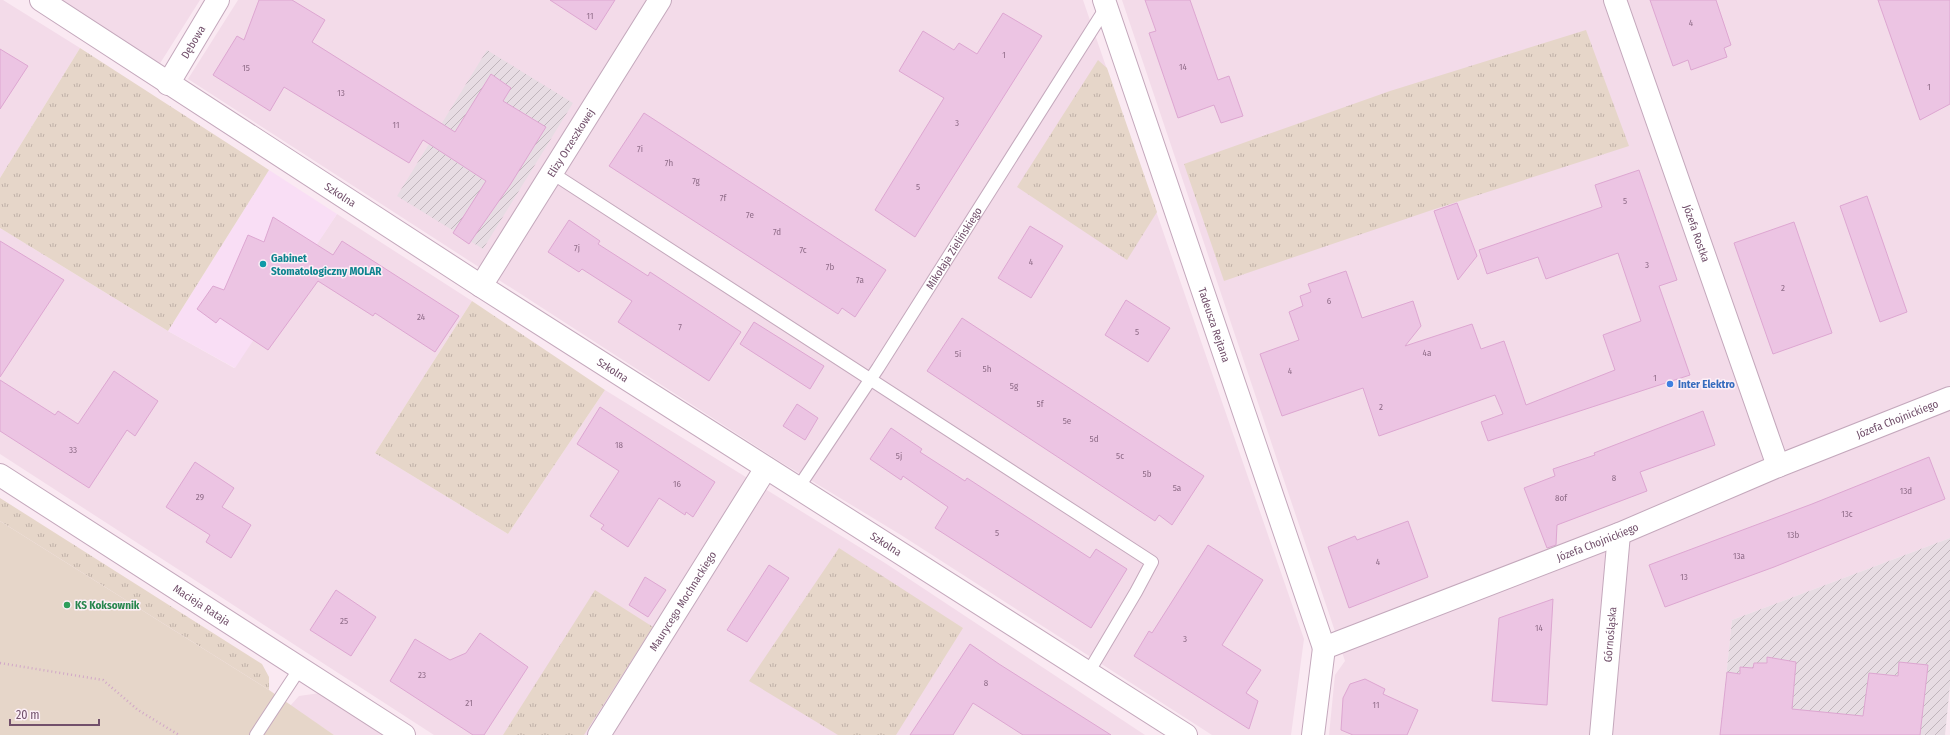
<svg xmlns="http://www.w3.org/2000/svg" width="1950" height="735" font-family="'Fira Sans Condensed',sans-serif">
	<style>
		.residential { fill: #f3dbe9 }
		.commercial { fill: #f9def5 }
		.industrial { fill: url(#industrial-furrows) }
		.grass { fill: url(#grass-tufts) }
		.pitch { fill: #e6d6c9 }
		.building { fill: #ecc4e3; stroke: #dda6d1 }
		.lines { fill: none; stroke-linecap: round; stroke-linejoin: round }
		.lane-casing { stroke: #c4a8bc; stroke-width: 14 }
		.street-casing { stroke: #c4a8bc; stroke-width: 24 }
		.path { stroke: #d1a7c7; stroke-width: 2.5; stroke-dasharray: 1 3; stroke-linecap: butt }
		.lane { stroke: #fff; stroke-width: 12 }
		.street { stroke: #fff; stroke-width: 22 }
		.culture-dot { fill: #0f9aa8; stroke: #fdeff7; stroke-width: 1.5 }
		.shop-dot { fill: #3f7fe0; stroke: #fdeff7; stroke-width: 1.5 }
		.leisure-dot { fill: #2e9e5b; stroke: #fdeff7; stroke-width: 1.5 }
		.labels { text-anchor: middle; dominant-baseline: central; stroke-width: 3; stroke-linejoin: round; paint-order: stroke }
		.number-label { font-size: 9px; fill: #906d89 }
		.street-label { font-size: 11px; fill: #72506b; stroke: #fdeff7 }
		.culture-label { font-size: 11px; font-weight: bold; fill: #0d838f; stroke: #fdeff7; text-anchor: start }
		.shop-label { font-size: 11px; font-weight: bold; fill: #366cbe; stroke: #fdeff7; text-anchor: start }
		.leisure-label { font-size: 11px; font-weight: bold; fill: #27864d; stroke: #fdeff7; text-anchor: start }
	</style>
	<defs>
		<pattern id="industrial-furrows" width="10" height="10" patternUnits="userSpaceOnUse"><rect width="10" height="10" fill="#e7dce3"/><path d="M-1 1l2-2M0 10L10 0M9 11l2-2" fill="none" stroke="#c0b5bc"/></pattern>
		<pattern id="grass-tufts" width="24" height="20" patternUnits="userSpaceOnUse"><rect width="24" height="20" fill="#e6d6c9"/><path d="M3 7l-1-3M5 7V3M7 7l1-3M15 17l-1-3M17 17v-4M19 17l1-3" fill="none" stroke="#bfb0a7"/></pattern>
	</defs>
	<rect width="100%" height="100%" fill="#fae9f2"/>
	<path class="residential" d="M0,0H3L80,48L0,178Z
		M62,0H200L159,65Z
		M238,0H1083L1304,639L1291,735H1212L901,535L779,461L188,79Z
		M1122,0H1950V538L1732,620L1720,735H1329L1335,675L1345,661Z
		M337,214L472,301L375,453L508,534L605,390L885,563L1145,735H434L0,454V228L168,331L234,368Z
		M320,693L383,735H334L290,706L299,696Z"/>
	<path class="commercial" d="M269,170L337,214L235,368L168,331Z"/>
	<path class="industrial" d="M487,50L573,103L483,249L397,196Z
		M1950,538V685L1945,735H1720L1732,620Z"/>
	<path class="grass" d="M1586,30L1629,146L1432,210L1224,281L1184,164L1390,91Z
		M80,48L269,170L168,331L0,228V178Z
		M1098,60L1107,68L1157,212L1127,260L1017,187Z
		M472,301L605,390L508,534L375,453Z
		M0,498L262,664L269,677V690L0,521Z
		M839,548L963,628L896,735H838L749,681Z
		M595,590L653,627L584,735H503Z"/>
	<path class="pitch" d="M0,521L269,690L334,735H0Z"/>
	<path class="building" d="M259,0H292L325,20L312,42L455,132L491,74L511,88L503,101L546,127L510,185L469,244L453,233L486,181L423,140L409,163L284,87L270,111L213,75L237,36L244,40Z
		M550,0H615L596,30Z
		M1145,0H1190L1218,80L1229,76L1243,116L1221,123L1214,105L1178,118L1149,33L1156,31Z
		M1650,0H1716L1731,45L1724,48L1727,57L1691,70L1688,60L1673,66Z
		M1878,0H1950V104L1920,120Z
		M1003,13L1042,36L915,237L875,210L944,98L899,71L923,31L954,50L959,43L977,54Z
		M0,49L28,66L0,109Z
		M644,113L886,270L855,317L842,308L838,314L609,166Z
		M1639,170L1677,280L1659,286L1690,375L1488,441L1481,422L1503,414L1495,395L1379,436L1363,388L1282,416L1260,354L1299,340L1289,312L1303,306L1300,296L1311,292L1308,284L1346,271L1362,318L1413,301L1421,326L1405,346L1472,324L1481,349L1504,341L1526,405L1615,370L1603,335L1641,321L1618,253L1546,279L1538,257L1487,274L1479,250L1602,207L1595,185Z
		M1867,196L1907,312L1880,322L1840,206Z
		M1457,203L1477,256L1458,280L1434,211Z
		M273,217L333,255L342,241L459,316L435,352L375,313L373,316L318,281L268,350L220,318L216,323L197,309L213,286L224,290L248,235L264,242Z
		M569,220L600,241L598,244L648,276L650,272L741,332L709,381L618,322L632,301L582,269L579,272L548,252Z
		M1794,222L1832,333L1773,354L1734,243Z
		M1030,226L1063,246L1031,298L998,278Z
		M0,241L64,280L0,377Z
		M1126,300L1170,328L1148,362L1105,335Z
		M962,318L1204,476L1172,525L1159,515L1155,521L927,371Z
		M754,322L824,366L810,389L740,344Z
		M114,371L158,401L135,436L127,430L89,488L0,431V380L55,415L58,411L78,424Z
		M797,404L818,418L805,440L783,426Z
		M600,407L715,482L693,517L686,512L685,515L659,498L628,547L601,529L604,525L590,516L619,471L577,444Z
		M1703,411L1715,445L1640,472L1647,491L1557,525L1556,545L1547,548L1524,488L1555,476L1553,469L1595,455L1594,453Z
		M891,428L922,449L920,452L965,481L967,478L1090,558L1096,549L1127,569L1091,628L935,528L948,507L903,476L901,480L870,459Z
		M1929,457L1945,499L1774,567L1665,607L1649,565L1812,504Z
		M195,462L234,488L222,507L251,525L231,558L206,542L210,535L166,507Z
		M1408,521L1428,577L1349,608L1328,547L1355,536L1357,540Z
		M1208,545L1263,580L1222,645L1261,670L1246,693L1258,701L1249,729L1134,656L1149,631L1152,633Z
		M769,565L789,578L747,642L727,630Z
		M645,577L666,590L648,617L629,605Z
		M336,590L376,617L351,656L310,630Z
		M1553,599L1547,705L1492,701L1499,618Z
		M480,633L528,667L484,735H473L390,681L415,639L450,660L466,653Z
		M970,644L999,664L1111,735H1023L973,703L953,735H910Z
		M1767,657L1796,662L1792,709L1863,716L1869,673L1898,676L1899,662L1928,665L1920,735H1720L1727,672L1740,674V667L1753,668L1754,663H1767Z
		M1365,679L1385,689L1383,694L1418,710L1407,735H1353L1341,730L1343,698L1350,684Z"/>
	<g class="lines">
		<g class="lane-casing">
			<g id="lane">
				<path d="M552,173L1152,562L1136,592L1088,673"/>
				<path id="s1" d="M798,488L878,368L1107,6"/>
				<path d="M256,735L300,668"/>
			</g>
		</g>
		<g class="street-casing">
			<g id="street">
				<path id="s2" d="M41,0L481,286L1186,735"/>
				<path id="s3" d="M1104,0L1324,648"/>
				<path id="s4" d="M1615,0L1778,466"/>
				<path id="s5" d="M168,84L218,0"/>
				<path id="s6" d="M481,286L660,0"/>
				<path id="s7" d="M0,475L404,735"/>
				<path id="s8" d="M599,735L766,468"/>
				<path id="s9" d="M1313,735L1324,648L1619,534L1778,466L1950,398"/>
				<path id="s10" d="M1601,735L1619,534"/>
			</g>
		</g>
		<path class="path" d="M0,663L103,680L138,710L179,735"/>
		<use href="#lane" class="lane"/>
		<use href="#street" class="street"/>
	</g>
	<circle class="culture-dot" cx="263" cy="264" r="4"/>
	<circle class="shop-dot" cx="1670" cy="384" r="4"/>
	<circle class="leisure-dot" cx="67" cy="605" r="4"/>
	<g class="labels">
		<g class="number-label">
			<text x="590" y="16">11</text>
			<text x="1691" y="23">4</text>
			<text x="1004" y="55">1</text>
			<text x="1183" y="67">14</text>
			<text x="246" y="68">15</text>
			<text x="1929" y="87">1</text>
			<text x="341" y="93">13</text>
			<text x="957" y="123">3</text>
			<text x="396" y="125">11</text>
			<text x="640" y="149">7i</text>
			<text x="669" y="163">7h</text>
			<text x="696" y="181">7g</text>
			<text x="918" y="187">5</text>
			<text x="723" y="198">7f</text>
			<text x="1625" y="201">5</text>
			<text x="750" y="215">7e</text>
			<text x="777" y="232">7d</text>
			<text x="577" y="248">7j</text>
			<text x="803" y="250">7c</text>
			<text x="1031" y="262">4</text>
			<text x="1647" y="265">3</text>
			<text x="830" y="267">7b</text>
			<text x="860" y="280">7a</text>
			<text x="1783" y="288">2</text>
			<text x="1329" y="301">6</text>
			<text x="421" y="317">24</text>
			<text x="680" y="327">7</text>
			<text x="1137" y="332">5</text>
			<text x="1427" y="353">4a</text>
			<text x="958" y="354">5i</text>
			<text x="987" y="369">5h</text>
			<text x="1290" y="371">4</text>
			<text x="1655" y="378">1</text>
			<text x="1014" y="386">5g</text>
			<text x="1040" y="404">5f</text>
			<text x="1381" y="407">2</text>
			<text x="1067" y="421">5e</text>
			<text x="1094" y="439">5d</text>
			<text x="619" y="445">18</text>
			<text x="73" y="450">33</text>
			<text x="899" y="456">5j</text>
			<text x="1120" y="456">5c</text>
			<text x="1147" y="474">5b</text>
			<text x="1614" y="478">8</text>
			<text x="677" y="484">16</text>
			<text x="1177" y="488">5a</text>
			<text x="1906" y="491">13d</text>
			<text x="200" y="497">29</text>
			<text x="1561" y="498">8of</text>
			<text x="1847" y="514">13c</text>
			<text x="997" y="533">5</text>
			<text x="1793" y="535">13b</text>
			<text x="1739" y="556">13a</text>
			<text x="1378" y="562">4</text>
			<text x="1684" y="577">13</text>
			<text x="344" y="621">25</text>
			<text x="1539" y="628">14</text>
			<text x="1185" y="639">3</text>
			<text x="422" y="675">23</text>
			<text x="986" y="683">8</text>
			<text x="469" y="703">21</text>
			<text x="1376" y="705">11</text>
		</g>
		<g class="street-label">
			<text stroke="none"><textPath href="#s5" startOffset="49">Dębowa</textPath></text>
			<text stroke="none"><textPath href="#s6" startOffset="169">Elizy Orzeszkowej</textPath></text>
			<text stroke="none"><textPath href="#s2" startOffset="357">Szkolna</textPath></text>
			<text stroke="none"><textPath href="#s4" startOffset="247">Józefa Rostka</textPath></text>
			<text stroke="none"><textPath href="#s1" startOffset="286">Mikołaja Zielińskiego</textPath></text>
			<text stroke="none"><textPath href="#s3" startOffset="343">Tadeusza Rejtana</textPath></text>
			<text stroke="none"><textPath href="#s2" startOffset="681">Szkolna</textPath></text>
			<text stroke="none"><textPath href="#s9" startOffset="705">Józefa Chojnickiego</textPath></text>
			<text stroke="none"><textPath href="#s9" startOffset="381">Józefa Chojnickiego</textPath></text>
			<text stroke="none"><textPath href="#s2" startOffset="1005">Szkolna</textPath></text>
			<text stroke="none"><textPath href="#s8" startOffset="158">Maurycego Mochnackiego</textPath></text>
			<text stroke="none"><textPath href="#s7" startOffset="240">Macieja Rataja</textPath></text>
			<text stroke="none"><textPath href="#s10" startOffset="101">Górnośląska</textPath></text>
		</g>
		<g class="culture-label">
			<text x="271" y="258">Gabinet<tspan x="271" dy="13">Stomatologiczny MOLAR</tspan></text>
		</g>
		<g class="shop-label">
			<text x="1678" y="384">Inter Elektro</text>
		</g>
		<g class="leisure-label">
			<text x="75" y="605">KS Koksownik</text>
		</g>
	</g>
	<path d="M10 719v6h89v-6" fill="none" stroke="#72506b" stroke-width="2"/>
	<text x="16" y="719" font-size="12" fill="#72506b" stroke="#fdeff7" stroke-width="3" paint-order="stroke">20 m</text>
</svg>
